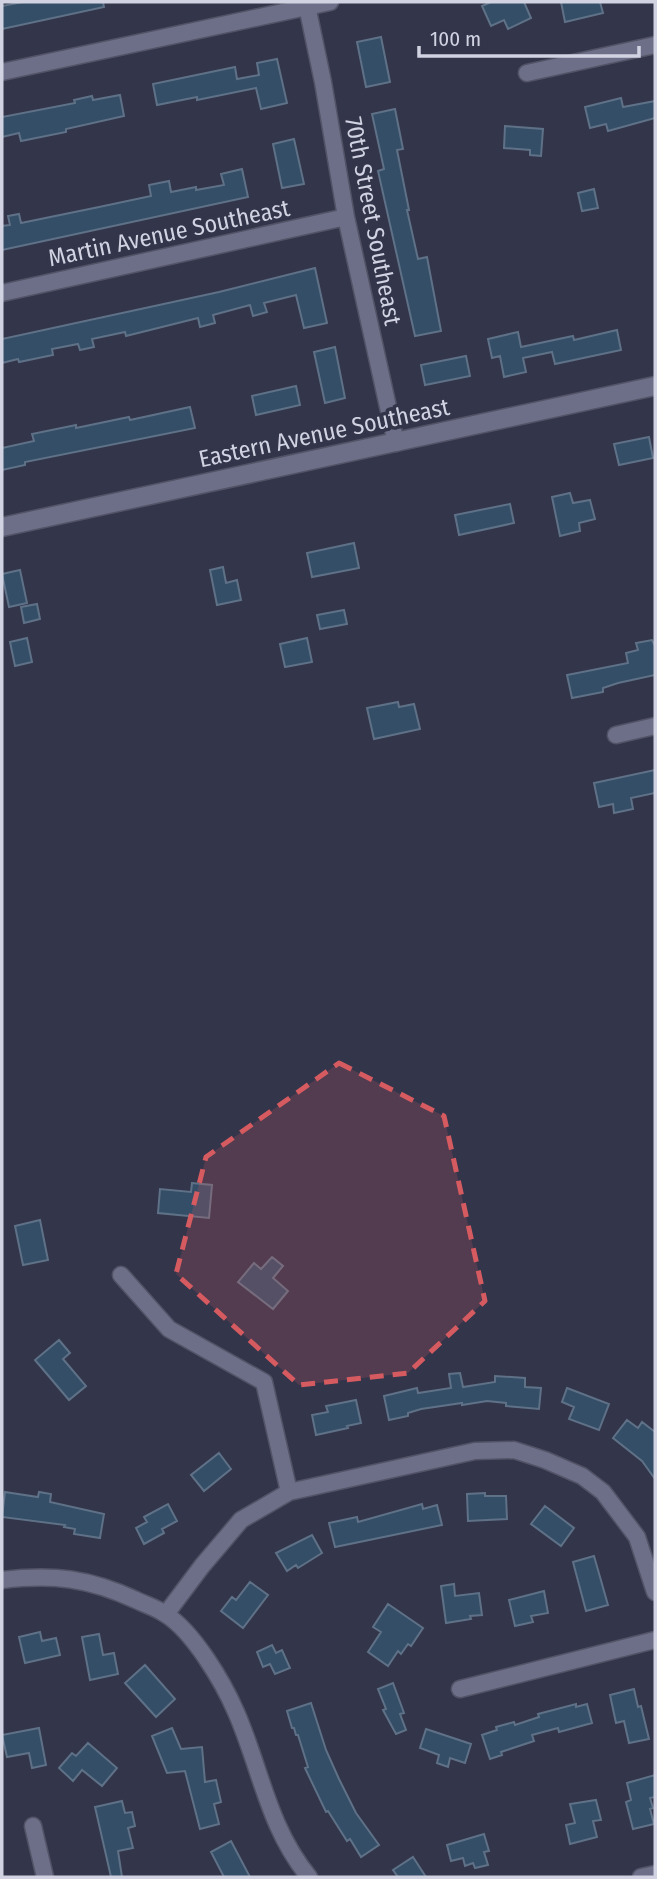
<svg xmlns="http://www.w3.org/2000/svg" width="657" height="1879" font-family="'Fira Sans Condensed',sans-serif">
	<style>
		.building { fill: #354e67; stroke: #5e7186; stroke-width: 2 }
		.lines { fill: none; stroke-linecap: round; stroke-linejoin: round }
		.minor-casing { stroke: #525366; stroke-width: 19 }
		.tertiary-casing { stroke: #525366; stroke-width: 21 }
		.minor { stroke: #6d6f89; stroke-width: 16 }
		.tertiary { stroke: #6d6f89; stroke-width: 18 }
		.marked { fill: #d55b60; fill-opacity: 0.2; stroke: #d55b60; stroke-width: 5; stroke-dasharray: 14 9; stroke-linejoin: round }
		.labels { text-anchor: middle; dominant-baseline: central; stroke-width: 7; stroke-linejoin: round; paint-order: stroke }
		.street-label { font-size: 24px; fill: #d2d3e2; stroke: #33354b }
	</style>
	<rect width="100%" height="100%" fill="#33354b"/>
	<path class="building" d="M23,2H103L104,7L2,29V6Z
		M491,2H524L531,18L508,29L504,20L491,26L482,6Z
		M561,2H600L603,13L565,22Z
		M381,37L390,82L366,87L357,42Z
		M277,59L287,103L261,109L256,88L197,100V97L157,105L153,84L235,67L237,79L259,75L257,63Z
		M120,95L124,116L66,129V132L21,141L19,133L2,137V117L75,103L74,100L92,96L93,100Z
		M621,98L623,107L655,101V118L608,131L606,124L590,128L585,107Z
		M395,109L403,149L397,150L409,210H407L418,259L427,257L441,331L415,336L378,171L384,169L372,114Z
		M505,126L543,129L541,156L530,155V150L504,148Z
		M294,139L304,184L282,188L273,144Z
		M242,169L248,197L2,250V226L10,225L8,216L19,214L21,223L99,207L151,196L149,185L169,181L171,192L196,187V190L224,185L221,174Z
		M594,189L598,208L582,211L578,193Z
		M315,268L327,323L304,328L296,295L264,303L267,312L253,316L250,305L213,315L215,323L200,327L198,318L126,336L125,332L92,339L94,347L80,350L78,344L52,349L53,355L19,362L18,359L2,363V339L219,292Z
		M617,330L621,350L555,364L552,352L523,358L526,372L504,377L500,356L492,358L488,339L518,332L521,347L573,336L574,340Z
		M335,347L345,398L325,403L314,352Z
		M466,356L470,376L425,385L421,365Z
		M296,386L300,405L256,415L252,396Z
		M190,407L195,428L25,462V465L2,470V448L34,441L32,434L76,425V428L129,417L130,420Z
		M649,437L653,458L619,465L614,444Z
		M570,493L573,503L590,500L595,519L579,523L580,531L560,536L552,497Z
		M510,504L514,523L459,535L455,515Z
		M354,543L359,568L312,577L307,553Z
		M223,567L226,583L237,580L241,600L217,605L210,570Z
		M20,570L27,603L9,607L2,574Z
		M37,604L40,619L24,623L21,607Z
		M344,610L347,624L320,629L317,615Z
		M27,638L32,662L15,666L10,642Z
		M307,638L312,662L285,667L280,644Z
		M652,640L655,646V675L618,683L603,688V692L572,698L567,675L628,663L626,653L638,650L636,643Z
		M398,702L399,707L414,704L420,729L374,739L367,708Z
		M655,770V793L631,798L633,809L614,813L613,804L599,807L594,783Z
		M192,1183L212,1185L209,1218L158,1213L160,1189L191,1192Z
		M40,1220L48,1260L23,1265L15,1226Z
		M272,1257L283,1266L273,1278L288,1291L273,1309L238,1282L254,1263L261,1269Z
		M59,1340L70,1353L63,1359L86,1386L69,1400L35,1360Z
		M460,1373L463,1387L495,1382V1376L525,1378V1387L541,1388L539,1409L506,1406V1403L487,1401L462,1405V1403L421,1409L408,1413V1416L389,1420L384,1396L417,1388L418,1393L451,1388L449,1374Z
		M567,1388L609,1404L599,1430L569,1419L574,1407L562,1402Z
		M356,1400L361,1423L347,1426L348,1428L316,1435L312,1415L328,1412L326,1406Z
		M627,1420L638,1428L642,1422L655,1432V1479L642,1461L613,1438Z
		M219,1453L231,1469L204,1491L191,1475Z
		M5,1492L38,1497L39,1492L51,1494L50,1502L104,1514L100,1538L74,1534L75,1529L64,1527L65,1525L2,1517Z
		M485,1493V1496H506L507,1519L468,1521L467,1494Z
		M168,1504L177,1521L162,1529L164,1533L144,1544L136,1528L147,1522L144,1517Z
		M422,1504L423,1509L437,1505L442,1525L335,1547L329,1523L357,1517L358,1522Z
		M545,1506L574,1528L561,1546L531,1524Z
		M312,1535L322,1553L298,1568L296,1565L287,1571L276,1553Z
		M594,1556L608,1605L586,1611L573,1562Z
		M250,1582L268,1595L243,1628L221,1611L232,1597L236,1600Z
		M454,1584L455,1596L479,1593L482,1615L470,1616L471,1619L446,1623L441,1586Z
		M544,1591L548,1613L531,1616L533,1622L515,1626L509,1600Z
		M388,1604L423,1628L411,1646L408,1644L401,1654L398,1651L388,1666L368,1652L381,1632L373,1627Z
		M40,1632L42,1641L56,1638L60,1655L25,1663L19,1637Z
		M99,1634L103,1655L114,1653L118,1674L90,1680L82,1637Z
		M272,1645L276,1653L282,1650L290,1668L275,1674L270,1664L263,1667L257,1652Z
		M145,1665L175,1699L156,1717L125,1683Z
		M393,1683L404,1713L400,1714L406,1730L396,1734L383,1710L386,1709L378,1689Z
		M634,1689L638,1707L641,1706L649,1739L629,1743L624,1721L616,1723L610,1695Z
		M311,1703L326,1750L339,1779L356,1813L379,1845L361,1857L350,1839L347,1841L328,1811L326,1812L305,1768L308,1767L298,1735H296L294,1728H292L287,1711Z
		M576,1704V1707L587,1704L592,1723L559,1732L558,1728L532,1735L534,1741L501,1752L502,1755L490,1759L482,1735L497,1730L496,1727L514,1722L515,1725L539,1717L538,1714Z
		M39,1728L46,1765L32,1768L29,1753L7,1757L2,1735Z
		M172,1728L181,1749L202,1747L205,1782L216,1780L221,1802L214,1804L219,1824L200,1829L185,1771L167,1773L152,1736Z
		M426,1729L471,1744L465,1763L450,1758L448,1767L437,1763L439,1755L420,1748Z
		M88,1743L117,1768L102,1786L82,1770L73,1781L59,1768L72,1753L76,1756Z
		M655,1775V1797L650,1798L653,1808L650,1809L654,1824L633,1829L626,1802L631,1800L627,1783Z
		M596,1800L601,1820L593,1821L597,1837L570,1844L566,1825L575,1823L570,1804Z
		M122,1801L125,1813L132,1812L135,1826L128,1828L133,1848L118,1851L122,1877H111L95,1807Z
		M484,1834L489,1851L484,1852L488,1865L475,1868L473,1863L465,1866L463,1858L451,1861L447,1845Z
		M231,1841L250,1877H224L211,1852Z
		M413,1857L426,1877H398L393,1870Z"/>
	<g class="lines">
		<g class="minor-casing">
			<path id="minor" d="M307,6L323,82L346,217L396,443
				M2,72L330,2
				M527,73L655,45
				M2,293L346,217
				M616,735L655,726
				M121,1275L169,1329L264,1382L289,1492
				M2,1580C54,1574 88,1578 136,1600C146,1605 157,1608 165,1614C193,1631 223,1682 236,1712C261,1769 268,1827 309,1877
				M166,1614L202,1566L241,1520L289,1492L475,1451L514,1450L545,1460L582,1476L603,1492L637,1537L655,1592
				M460,1689L655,1640
				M33,1826L45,1877
				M641,1877L655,1874"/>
		</g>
		<g class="tertiary-casing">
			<path id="tertiary" d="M2,527L655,386"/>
		</g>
		<use href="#minor" class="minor"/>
		<use href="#tertiary" class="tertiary"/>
	</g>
	<path class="marked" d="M339,1063L444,1116L485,1301L408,1373L299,1385L176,1274L206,1157Z"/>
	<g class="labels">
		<g class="street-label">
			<text transform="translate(373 221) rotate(79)">70th Street Southeast</text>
			<text transform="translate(169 233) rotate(-12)">Martin Avenue Southeast</text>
			<text transform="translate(324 433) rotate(-12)">Eastern Avenue Southeast</text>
		</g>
	</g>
	<rect width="657" height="1879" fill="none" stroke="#d2d3e2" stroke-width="7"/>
	<path d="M419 46v10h220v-10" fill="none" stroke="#d2d3e2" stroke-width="3.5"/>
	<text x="430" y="46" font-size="21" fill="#d2d3e2" stroke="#33354b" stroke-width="5" paint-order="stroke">100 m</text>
</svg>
